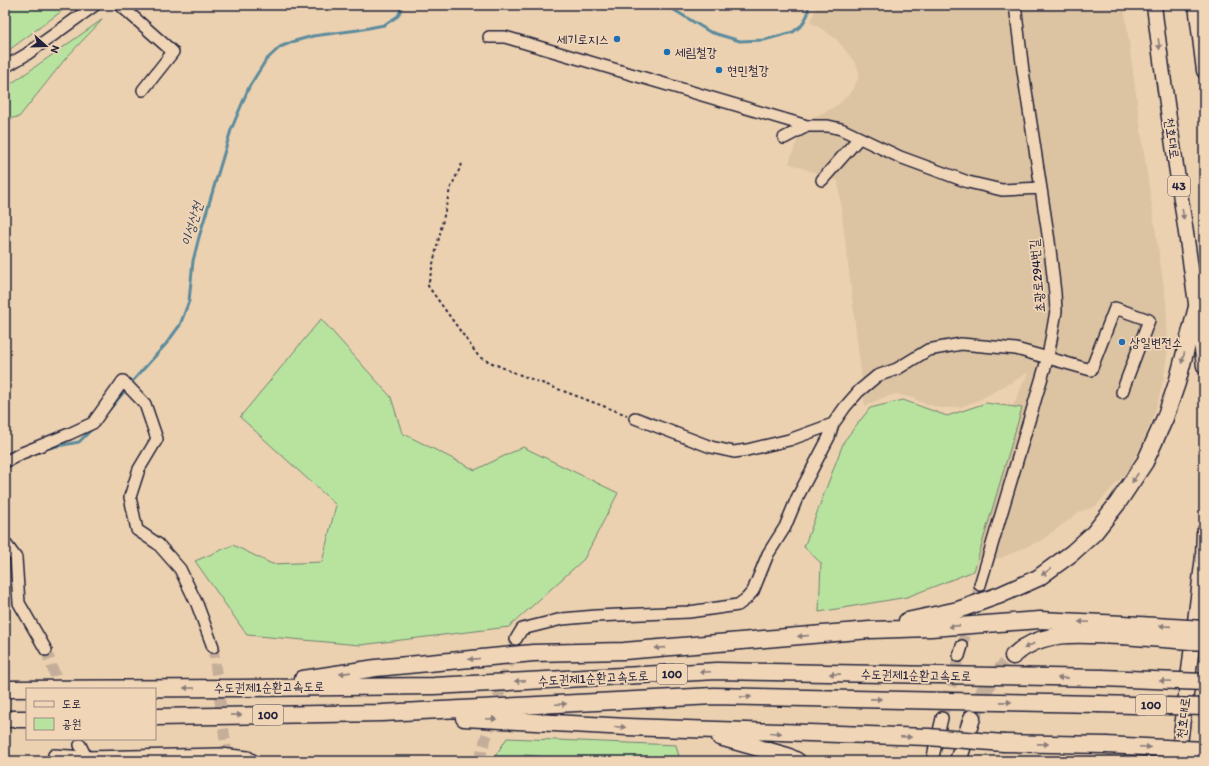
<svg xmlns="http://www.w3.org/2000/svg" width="1209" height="766" font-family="Itim,'Poor Story',sans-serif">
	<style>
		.built { fill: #dcc3a2 }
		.green { fill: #b8e39f; stroke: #6d826d }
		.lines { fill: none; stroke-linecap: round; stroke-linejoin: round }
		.stream { stroke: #5b8b9d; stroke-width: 3 }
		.minor-tunnel { stroke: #c4ae99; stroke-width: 11; stroke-dasharray: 11 5.5; stroke-linecap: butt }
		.highway-tunnel { stroke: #c4ae99; stroke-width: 16; stroke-dasharray: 16 8; stroke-linecap: butt }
		.minor-casing { stroke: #22223b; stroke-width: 14 }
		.major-casing { stroke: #22223b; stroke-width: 17 }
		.highway-casing { stroke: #22223b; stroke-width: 19 }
		.path { stroke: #22223b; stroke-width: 2; stroke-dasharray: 3 3; stroke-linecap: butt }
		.minor { stroke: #f0d5b7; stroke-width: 11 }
		.major { stroke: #f0d5b7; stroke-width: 14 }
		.highway { stroke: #f0d5b7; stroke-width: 16 }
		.highway-bridge-casing { stroke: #22223b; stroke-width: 19; stroke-linecap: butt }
		.highway-bridge { stroke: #f0d5b7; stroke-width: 16 }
		.oneway { fill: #897c79 }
		.poi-dot { fill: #1f6fb2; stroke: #f0d5b7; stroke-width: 1.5 }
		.labels { text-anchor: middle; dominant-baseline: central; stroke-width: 3.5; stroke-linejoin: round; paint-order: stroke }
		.shield { fill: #f0d5b7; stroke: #605860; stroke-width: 1 }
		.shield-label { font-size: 12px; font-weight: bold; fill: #22223b }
		.poi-label { font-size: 13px; fill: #22223b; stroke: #f0d5b7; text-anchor: start }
		.street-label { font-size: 13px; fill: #22223b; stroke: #f0d5b7 }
		.water-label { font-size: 14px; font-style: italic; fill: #35455c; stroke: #f0d5b7 }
	</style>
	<rect width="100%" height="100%" fill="#ecd1b0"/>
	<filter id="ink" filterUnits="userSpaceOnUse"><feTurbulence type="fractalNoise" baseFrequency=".025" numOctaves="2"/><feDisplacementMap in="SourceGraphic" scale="8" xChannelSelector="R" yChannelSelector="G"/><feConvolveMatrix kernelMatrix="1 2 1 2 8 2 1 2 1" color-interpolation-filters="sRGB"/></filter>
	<g filter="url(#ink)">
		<path class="built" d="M818,5H1124L1142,139L1166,301L1168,346L1164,378L1156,408L1145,438L1129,469L1096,506L1079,512L1042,540L1001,558L962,559L1011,410L1028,373L981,399L961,407L942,408L925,404L913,398L896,394L882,398L865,406L838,181L789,163L804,121L827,111L839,104L852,91L858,79L859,72L856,64L843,47L836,39L825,31L810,22Z"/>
		<path class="green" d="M5,5H70L5,53Z
			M103,19L66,58L19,117L5,119V88Z
			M321,319L391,397L402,433L475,470L523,447L618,493L584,559L509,627L360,645L247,635L195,561L233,545L272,564L322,562L336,505L240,417Z
			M903,400L947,416L986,403L1022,408L974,571L907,597L819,612L821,563L804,547L844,441L870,408Z
			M507,738L676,745L680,761H585L525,755L517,761H492Z"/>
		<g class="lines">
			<path class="stream" d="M666,5L710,32L740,41L764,40L793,32L802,25L808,14V5
				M130,384L166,344L180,325L189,301L193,261L199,237L231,130L249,87L266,60L280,47L295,41L313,36L358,30L384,25L398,16L403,5
				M109,410L127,388
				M47,448L79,442L93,428"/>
			<path class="minor-tunnel" d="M962,646L980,585
				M213,647L227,755
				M46,650L60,689
				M942,718L959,656
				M479,761L516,639"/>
			<path class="highway-tunnel" d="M972,718L986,687L1013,656"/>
			<g class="minor-casing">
				<path id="minor" d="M120,5L173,52L143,90
					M489,37H505L807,126H828L841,129L900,157L968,182L1002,190L1041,188
					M5,67L27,54L95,5
					M784,138L807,126
					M822,180L859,138
					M635,418L711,447L734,452L747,450L789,440L833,424
					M5,462L22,453L69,434L93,423L123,381L145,404L157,439L139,469L130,497L137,530L158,544L180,569L197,604L213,647
					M5,543L16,558L19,603L46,650
					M980,585L1048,357L1056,311L1055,293L1049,241L1023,71L1015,5
					M516,639L522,629L562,619L596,616L689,612L738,605L746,599L753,591L768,554L785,527L797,498L829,437L833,424L845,407L859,391L877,376L897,369L928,350L961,344L1016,349L1091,370L1115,308L1149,320L1122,392
					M959,656L962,646
					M80,745L88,761
					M54,755L86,757L220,754L248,757L254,761
					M932,761L942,718"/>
			</g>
			<g class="major-casing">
				<path id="major" d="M1154,5C1168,126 1190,246 1204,366
					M1196,5L1204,71
					M1178,760L1203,556L1204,532"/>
			</g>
			<g class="highway-casing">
				<path id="highway" d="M907,621L958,610L1000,595L1038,578L1072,553L1094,533L1117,504L1145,462L1165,418L1177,383L1197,307
					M1013,656C1017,653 1021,649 1025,647C1053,629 1091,636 1122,636
					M303,679L376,668L533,653L624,651L870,630L931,628L1040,620L1123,624
					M5,689L242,688L434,686L717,671L1102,678
					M155,717L382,713L714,696L1098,704
					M464,718L627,727L928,737
					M5,719H27
					M720,737L787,756L797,761
					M1004,743L1106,745
					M958,761L972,718
					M1176,761L1179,755"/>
			</g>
			<path class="path" d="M462,164L450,189L428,286L479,357L510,371L627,415"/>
			<use href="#minor" class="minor"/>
			<use href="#major" class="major"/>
			<use href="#highway" class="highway"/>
			<g class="highway-bridge-casing">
				<path id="highway-bridge" d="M1123,624L1204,629
					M1122,636L1204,642
					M1102,678L1204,682
					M1098,704L1204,707
					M928,737L1004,743
					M1106,745L1204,750"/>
			</g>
			<use href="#highway-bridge" class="highway-bridge"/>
		</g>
		<defs><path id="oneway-solid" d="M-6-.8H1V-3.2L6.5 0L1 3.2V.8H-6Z"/></defs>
		<g class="oneway">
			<use href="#oneway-solid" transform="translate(1159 44) rotate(83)"/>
			<use href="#oneway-solid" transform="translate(1183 214) rotate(82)"/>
			<use href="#oneway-solid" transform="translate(1183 358) rotate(105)"/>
			<use href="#oneway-solid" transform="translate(1135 478) rotate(123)"/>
			<use href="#oneway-solid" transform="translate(1046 572) rotate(144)"/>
			<use href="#oneway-solid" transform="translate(1084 622) rotate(-177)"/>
			<use href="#oneway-solid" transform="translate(954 626) rotate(176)"/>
			<use href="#oneway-solid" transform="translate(1165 626) rotate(-176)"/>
			<use href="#oneway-solid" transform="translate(803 636) rotate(175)"/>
			<use href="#oneway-solid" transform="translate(1029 646) rotate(153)"/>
			<use href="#oneway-solid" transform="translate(660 648) rotate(176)"/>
			<use href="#oneway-solid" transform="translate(474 659) rotate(175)"/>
			<use href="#oneway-solid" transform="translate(705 672) rotate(177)"/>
			<use href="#oneway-solid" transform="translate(345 673) rotate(172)"/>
			<use href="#oneway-solid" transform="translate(835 674) rotate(-179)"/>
			<use href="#oneway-solid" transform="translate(1063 678) rotate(-179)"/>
			<use href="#oneway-solid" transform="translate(520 681) rotate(177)"/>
			<use href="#oneway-solid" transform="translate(1165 681) rotate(-178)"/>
			<use href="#oneway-solid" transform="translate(189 688) rotate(180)"/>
			<use href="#oneway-solid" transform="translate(746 697) rotate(1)"/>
			<use href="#oneway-solid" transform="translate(876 699) rotate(1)"/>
			<use href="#oneway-solid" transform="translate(1006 702) rotate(1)"/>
			<use href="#oneway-solid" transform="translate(561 704) rotate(-3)"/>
			<use href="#oneway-solid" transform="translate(236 715) rotate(-1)"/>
			<use href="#oneway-solid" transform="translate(491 719) rotate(3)"/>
			<use href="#oneway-solid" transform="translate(620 727) rotate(3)"/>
			<use href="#oneway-solid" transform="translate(776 733) rotate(2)"/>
			<use href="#oneway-solid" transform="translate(906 737) rotate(2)"/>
			<use href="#oneway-solid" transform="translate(1043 744) rotate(1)"/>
			<use href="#oneway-solid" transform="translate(1145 747) rotate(3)"/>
		</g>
	</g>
	<g class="poi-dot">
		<circle cx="617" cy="39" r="4"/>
		<circle cx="667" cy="52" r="4"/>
		<circle cx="719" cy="70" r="4"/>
		<circle cx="1122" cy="342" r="4"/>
	</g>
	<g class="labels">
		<g class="shield">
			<rect x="1168" y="176" width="22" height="20" rx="3"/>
			<rect x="657" y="664" width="30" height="20" rx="3"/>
			<rect x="1136" y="695" width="30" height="20" rx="3"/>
			<rect x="253" y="705" width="30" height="20" rx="3"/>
		</g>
		<g class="shield-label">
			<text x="1179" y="186">43</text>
			<text x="672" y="674">100</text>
			<text x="1151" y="705">100</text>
			<text x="268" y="715">100</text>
		</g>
		<g class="poi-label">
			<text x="609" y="39" text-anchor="end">세기로지스</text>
			<text x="675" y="52">세림철강</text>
			<text x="727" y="70">현민철강</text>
			<text x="1130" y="342">상일변전소</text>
		</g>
		<g class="street-label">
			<text transform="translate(1172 138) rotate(82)">천호대로</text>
			<text transform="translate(1037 276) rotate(-95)">초광로294번길</text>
			<text transform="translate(916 675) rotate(1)">수도권제1순환고속도로</text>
			<text transform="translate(593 678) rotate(-3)">수도권제1순환고속도로</text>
			<text transform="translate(269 687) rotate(-1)">수도권제1순환고속도로</text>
			<text transform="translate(1183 718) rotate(-83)">천호대로</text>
		</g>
		<g class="water-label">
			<text transform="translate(192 224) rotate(-74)">이성산천</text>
		</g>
	</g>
	<rect width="1209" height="766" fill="none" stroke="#f0d5b7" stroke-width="20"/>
	<rect x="10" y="10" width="1189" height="746" fill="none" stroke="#22223b" stroke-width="1.5" filter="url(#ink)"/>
	<rect x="26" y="688" width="130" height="52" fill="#f0d5b7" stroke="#9e8d85"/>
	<rect x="34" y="701" width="20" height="6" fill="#f0d5b7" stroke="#9e8d85"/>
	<text x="62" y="708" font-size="12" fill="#22223b">도로</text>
	<rect x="34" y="718" width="20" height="12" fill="#b8e39f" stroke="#9e8d85"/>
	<text x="62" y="728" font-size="12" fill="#22223b">공원</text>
	<g transform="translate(46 46) rotate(110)" stroke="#f0d5b7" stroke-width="3" paint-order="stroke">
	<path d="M0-3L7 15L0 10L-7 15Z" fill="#22223b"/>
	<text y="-6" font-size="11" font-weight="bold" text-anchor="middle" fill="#22223b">N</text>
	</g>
</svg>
